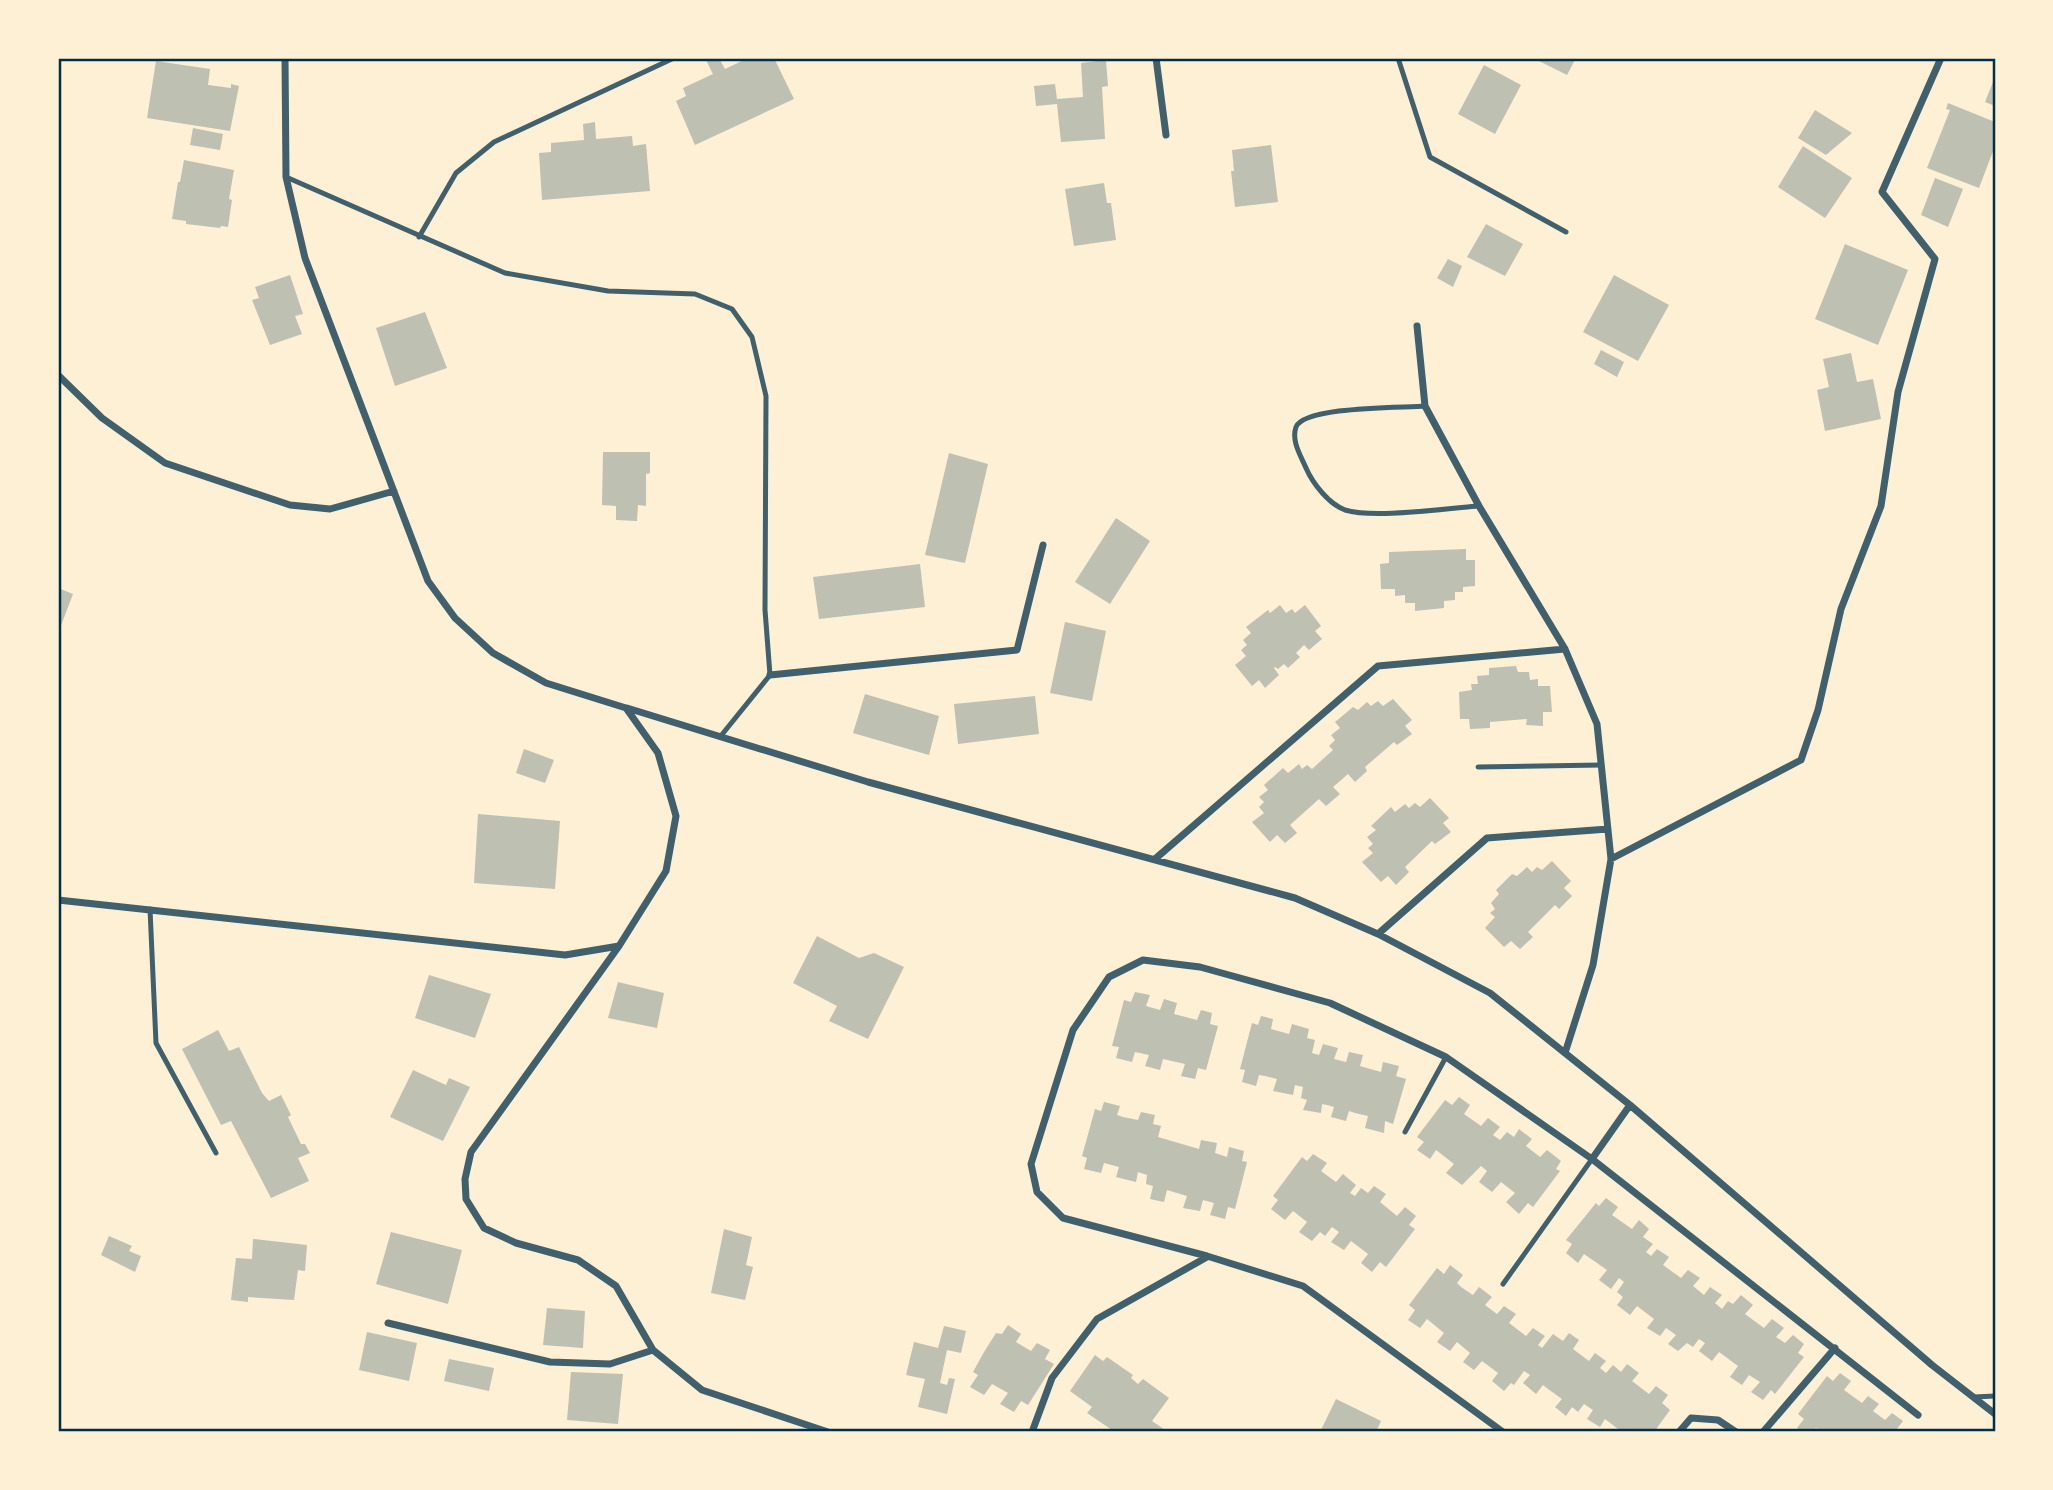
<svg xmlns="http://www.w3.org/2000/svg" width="2053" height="1490" font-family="'DM Sans',sans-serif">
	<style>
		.building { fill: #bec0b2 }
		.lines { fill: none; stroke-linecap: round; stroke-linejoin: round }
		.service { stroke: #3f606c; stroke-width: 5 }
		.minor { stroke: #3f606c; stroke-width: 7 }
		.neatline { fill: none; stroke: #003049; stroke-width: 2.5 }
	</style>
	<rect width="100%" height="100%" fill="#fdf0d5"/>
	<path class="building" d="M710,58H719L725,69L748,58H759L761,61L774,58L794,99L695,145L676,101L686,96L683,88L713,74L706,60Z
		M1533,58H1576L1567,75Z
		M1106,60L1108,86L1102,87L1105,139L1061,142L1057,104L1036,106L1034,86L1055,84L1057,99L1083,97L1081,63Z
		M156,61L210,69L208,85L231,88V84L239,86L230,131L147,118Z
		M1484,65L1521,85L1495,134L1458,114Z
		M1995,77V106L1985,102Z
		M1948,103L1995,122V146L1979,188L1927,168L1950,110L1946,109Z
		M1815,110L1852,133L1826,155L1798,138Z
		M595,122L596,139L632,136L633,146L646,144L650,191L542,200L539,153L551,152V143L584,140L583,124Z
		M193,128L223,134L220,150L190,145Z
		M1271,145L1278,202L1235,207L1231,171H1234L1232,150Z
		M1803,146L1852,178L1825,218L1778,187Z
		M184,160L234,170L229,199L232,200L228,227L221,226L220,228L186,224V221L172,219L178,182H180Z
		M1935,178L1963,189L1948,227L1921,215Z
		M1104,183L1107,203H1111L1116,240L1074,246L1065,189Z
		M1486,224L1523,244L1505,276L1467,257Z
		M1845,244L1908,270L1878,345L1815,319Z
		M1448,259L1462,266L1453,287L1437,278Z
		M290,275L303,314L295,316L302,334L270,345L252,300L259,298L255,287Z
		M1614,275L1669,305L1638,361L1583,332Z
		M425,312L447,368L395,386L376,328Z
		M1601,350L1624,362L1617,377L1594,364Z
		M1851,353L1857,382L1873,379L1881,419L1825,431L1817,390L1829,387L1823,359Z
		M603,452H650V473L646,474V506L638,505L637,521L616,520V506L602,505Z
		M949,453L988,464L965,563L925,555Z
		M1116,518L1150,541L1110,604L1075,582Z
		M1466,549V560H1475V586L1463,587V592H1455V600L1444,601V608L1415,611V603H1405V595L1395,596V589H1381L1380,564L1389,563V552Z
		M920,564L925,607L819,619L813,577Z
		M58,588L73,594L60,628L58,627Z
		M1280,605L1286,613L1292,609L1295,613L1305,605L1321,626L1315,631L1322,639L1309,650L1304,645L1296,653L1300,657L1288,668L1284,664L1278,669L1275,667L1274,668L1279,675L1265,688L1259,680L1252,686L1235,665L1246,656L1241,650L1247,645L1243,640L1251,633L1246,627L1268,610L1270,613Z
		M1065,622L1106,631L1092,701L1050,693Z
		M1516,666L1518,672H1529L1530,680L1538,679V686H1550L1552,712H1543V726L1526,725L1527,719L1490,722V728L1470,729L1469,719H1460L1459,692L1472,690L1471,684H1478L1477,676L1489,675V668Z
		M865,694L939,716L929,755L853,733Z
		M1035,696L1039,734L958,744L954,704Z
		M1393,699L1412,720L1405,726L1412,734L1397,745L1394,742L1365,767L1367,771L1355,782L1348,774L1340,781L1333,787L1340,794L1326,806L1319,799L1290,825L1297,833L1285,843L1277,835L1270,842L1252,822L1264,813L1259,807L1264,802L1259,797L1268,790L1264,785L1283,768L1288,773L1299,764L1302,769L1307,765L1312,769L1333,750L1329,746L1335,740L1331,735L1340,728L1335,722L1353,707L1358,710L1367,702L1371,706L1378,701L1383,706Z
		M524,749L554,760L545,783L516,773Z
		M1430,798L1449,818L1443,823L1451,832L1435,844L1432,841L1405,867L1409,872L1396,885L1388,876L1381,882L1362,862L1373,853L1368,848L1373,844L1367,837L1376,830L1371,826L1391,807L1395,812L1405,804L1409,808L1415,803L1420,807Z
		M478,814L560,821L555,889L474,883Z
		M1552,861L1571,881L1564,888L1572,896L1559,909L1555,905L1528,932L1533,937L1520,949L1511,941L1504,947L1485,928L1495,917L1490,913L1495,909L1491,903L1499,894L1496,890L1512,874L1517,876L1527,867L1532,872L1537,867L1542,870Z
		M817,936L859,958L874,953L904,967L868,1039L829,1021L837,1006L793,983Z
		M429,975L491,994L475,1038L415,1018Z
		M618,982L664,993L657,1028L608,1018Z
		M1135,992L1150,995L1146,1006L1160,1010L1164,999L1177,1003L1174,1014L1197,1020L1201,1010L1212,1013L1210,1024L1218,1026L1206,1070L1198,1068L1195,1079L1181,1076L1185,1064L1163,1059L1160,1070L1145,1066L1149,1055L1135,1052L1132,1062L1116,1058L1119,1047L1112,1046L1124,1000L1131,1002Z
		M1261,1016L1273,1019L1271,1029L1289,1034L1292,1024L1309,1029L1307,1038L1315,1040L1312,1053L1319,1055L1323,1044L1338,1048L1334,1059L1346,1062L1349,1052L1363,1055L1360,1066L1381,1072L1383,1062L1399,1066L1396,1076L1406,1079L1393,1124L1385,1121L1384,1133L1365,1128L1368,1116L1355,1113L1349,1111L1346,1121L1331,1117L1334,1107L1327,1105L1322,1104L1321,1113L1303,1110L1307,1100L1301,1098L1303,1087L1295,1085L1293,1095L1273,1091L1277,1079L1265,1076L1259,1075L1256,1086L1242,1082L1245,1070L1240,1069L1252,1023L1258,1025Z
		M218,1030L229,1051L239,1047L262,1093L269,1101L281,1095L291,1115L288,1117L301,1144H305L310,1153L298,1158L309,1181L271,1198L231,1121L221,1125L182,1049Z
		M413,1070L446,1085L449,1078L470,1087L443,1141L390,1117Z
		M1459,1097L1470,1105L1464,1114L1481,1126L1488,1118L1500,1127L1493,1135L1500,1140L1507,1132L1514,1137L1519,1129L1532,1139L1526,1146L1540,1157L1547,1150L1561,1161L1556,1169L1560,1171L1533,1207L1528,1203L1519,1214L1506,1202L1515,1193L1501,1182L1492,1192L1479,1182L1487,1171L1481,1166L1462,1185L1446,1173L1454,1164L1436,1150L1430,1159L1417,1150L1424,1142L1417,1137L1445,1100L1452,1105Z
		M1104,1102L1120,1106L1117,1115L1123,1117L1138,1120L1141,1112L1155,1115L1153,1124L1161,1126L1158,1137L1199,1149L1201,1140L1217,1143L1215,1153L1227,1157L1229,1147L1244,1151L1242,1161L1247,1162L1235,1209L1228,1207L1225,1219L1210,1215L1214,1203L1203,1200L1200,1211L1183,1208L1187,1196L1167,1190L1164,1202L1150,1199L1153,1186L1146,1184L1147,1175L1138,1172L1136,1182L1116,1177L1119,1167L1104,1163L1101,1173L1084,1169L1087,1158L1082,1156L1095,1109L1101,1111Z
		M1313,1154L1327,1163L1321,1171L1336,1182L1343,1174L1356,1185L1350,1193L1355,1196L1361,1188L1368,1193L1374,1186L1386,1194L1380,1202L1397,1216L1405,1207L1416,1216L1409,1225L1415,1229L1386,1267L1380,1262L1372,1272L1361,1263L1368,1254L1351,1241L1344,1250L1331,1242L1339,1232L1332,1227L1325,1236L1320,1232L1312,1241L1299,1232L1307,1222L1293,1211L1285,1220L1271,1209L1278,1200L1273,1196L1302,1157L1307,1161Z
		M1606,1198L1618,1207L1612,1215L1632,1229L1639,1220L1649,1229L1643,1237L1653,1244L1646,1252L1651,1256L1657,1249L1669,1257L1663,1265L1681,1278L1688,1270L1700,1278L1693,1286L1704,1295L1710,1287L1722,1295L1715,1303L1722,1309L1728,1301L1733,1304L1741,1295L1753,1305L1745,1314L1764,1328L1772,1319L1784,1328L1776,1337L1785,1343L1793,1335L1804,1344L1798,1353L1804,1357L1775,1394L1771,1390L1763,1400L1751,1392L1760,1382L1749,1375L1742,1385L1730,1377L1738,1366L1719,1352L1712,1361L1699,1351L1705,1343L1699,1339L1693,1347L1687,1343L1678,1351L1668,1344L1676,1335L1666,1328L1660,1336L1647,1328L1654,1319L1637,1306L1630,1315L1617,1305L1623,1297L1617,1292L1624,1282L1619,1278L1611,1289L1599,1280L1607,1270L1584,1254L1578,1263L1566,1253L1572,1244L1566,1240L1596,1203L1599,1206Z
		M724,1229L752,1237L746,1265L753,1267L745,1300L711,1293Z
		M391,1232L462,1250L448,1304L376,1284Z
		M109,1236L132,1246L129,1251L141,1256L135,1272L101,1255Z
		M253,1239L307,1245L305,1271L298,1270L294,1300L248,1297V1302L231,1300L236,1258L252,1259Z
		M1450,1265L1463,1275L1457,1283L1461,1287L1473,1295L1479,1287L1492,1297L1485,1305L1497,1314L1504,1306L1516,1314L1509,1323L1513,1326L1526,1336L1533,1328L1545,1336L1538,1345L1542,1348L1553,1334L1563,1341L1569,1333L1579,1340L1573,1349L1589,1361L1595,1353L1606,1361L1600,1368L1606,1373L1613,1365L1621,1372L1627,1364L1639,1373L1632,1381L1649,1394L1656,1386L1668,1395L1662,1403L1670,1410L1654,1432H1622L1605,1419L1600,1427L1587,1419L1593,1410L1584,1404L1578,1412L1572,1407L1566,1416L1555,1407L1562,1399L1548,1389L1543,1385L1536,1394L1523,1383L1530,1375L1524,1371L1514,1385L1511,1383L1504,1391L1492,1381L1498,1373L1482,1361L1474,1370L1463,1362L1470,1353L1457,1342L1450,1351L1437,1342L1444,1333L1427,1319L1420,1328L1408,1320L1415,1310L1409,1305L1437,1268L1444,1274Z
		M547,1308L585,1311L583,1348L543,1345Z
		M1008,1325L1021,1334L1016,1342L1031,1351L1037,1343L1050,1350L1045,1359L1054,1364L1028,1405L1021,1401L1014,1412L1000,1404L1008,1393L992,1384L984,1395L970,1387L978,1375L973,1372L984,1352L996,1333L1002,1334Z
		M944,1326L966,1331L961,1353L947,1350L940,1383L947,1385L949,1378L955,1379L947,1414L918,1407L925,1379L906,1375L914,1342L938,1348Z
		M367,1332L417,1343L409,1381L359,1370Z
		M1095,1355L1103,1361L1107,1357L1133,1375L1131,1378L1138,1384L1143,1379L1169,1398L1152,1421L1168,1432H1115L1087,1413L1092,1407L1070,1391Z
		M449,1359L494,1368L489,1391L444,1381Z
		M571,1372L623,1374L618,1424L567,1420Z
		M1840,1373L1851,1381L1844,1390L1862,1403L1868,1396L1879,1404L1873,1411L1885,1420L1892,1413L1903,1421L1896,1430L1900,1432H1821L1816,1428L1813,1432H1802L1797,1428L1804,1419L1798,1414L1827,1376L1833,1381Z
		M1336,1399L1381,1421L1376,1432H1320Z"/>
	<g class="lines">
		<path class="service" d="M1398,58L1430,157L1566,232
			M286,177L505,273L608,291L695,294L732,309L752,337L766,396L765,610L770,675L720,737
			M419,237L456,173L494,142L674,58
			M1425,406C1402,408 1305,406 1296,427C1291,441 1301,456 1306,468C1313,484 1329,504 1345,510C1375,519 1446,508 1479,506
			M1478,767L1601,765
			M150,909L156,1043L216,1153
			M1405,1132L1446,1057
			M1503,1284L1592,1159
			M1974,1397L1995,1396"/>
		<path class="minor" d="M285,58L286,177L305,258L428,581L455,618L493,653L546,683L626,708L658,753L676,816L666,871L619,946L471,1152L465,1179L466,1199L484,1228L516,1243L578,1260L616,1286L653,1350L702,1390L828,1432
			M1156,58L1166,135
			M1417,326L1425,406L1479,506L1565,649L1597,724L1611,859L1593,965L1565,1053
			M58,375L102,418L165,463L290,505L330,509L394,491
			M770,675L1017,650L1043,545
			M627,708L868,782L1295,898L1378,934L1490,993L1630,1105L1932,1365L1995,1414
			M1155,859L1378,666L1565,649
			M1611,859L1801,760L1818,710L1841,609L1881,506L1898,392L1935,259L1882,192L1941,58
			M58,900L565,955L619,946
			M1378,934L1487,838L1608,829
			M1592,1159L1630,1105
			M388,1323L550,1362L610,1364L653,1350
			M1032,1432L1052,1378L1097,1319L1207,1257
			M1503,1432L1303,1286L1207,1256L1063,1218L1037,1192L1031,1164L1073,1030L1109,977L1143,960L1200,967L1330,1003L1446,1057L1592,1159L1918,1415
			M1679,1432L1691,1418L1718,1420L1736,1432
			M1763,1432L1835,1348"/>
	</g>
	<rect width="2053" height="1490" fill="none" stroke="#fdf0d5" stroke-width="119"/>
	<rect x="60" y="60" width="1934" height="1370" class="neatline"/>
</svg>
